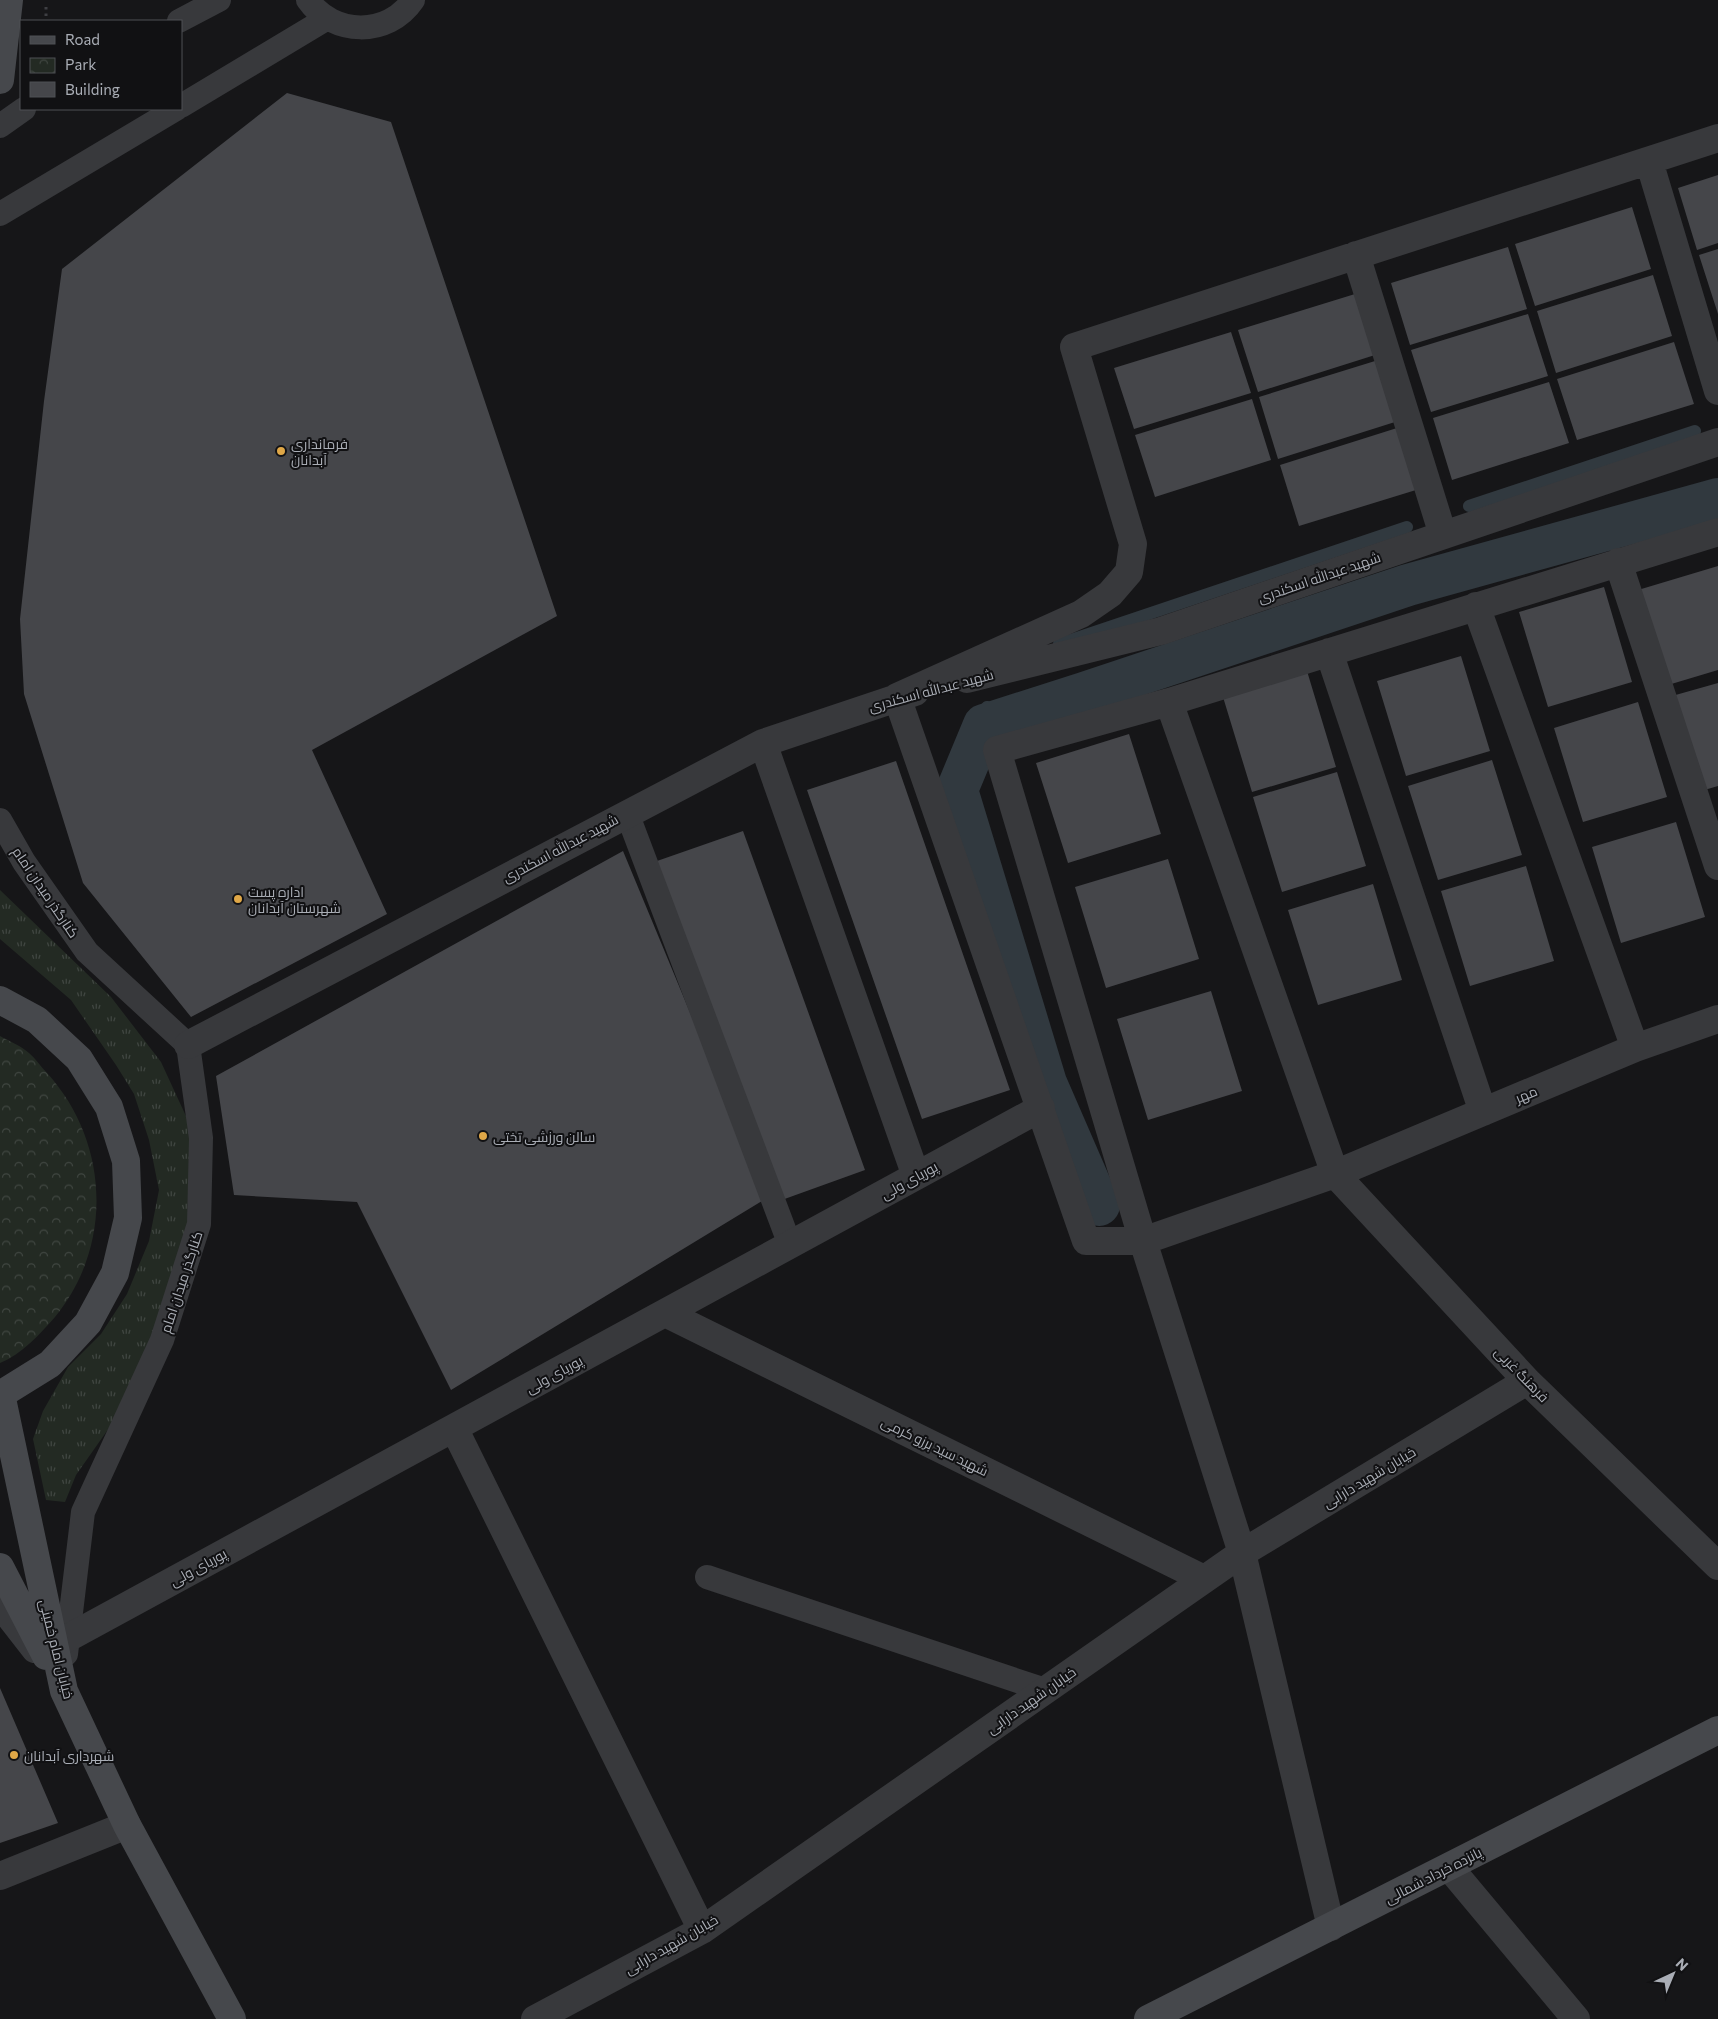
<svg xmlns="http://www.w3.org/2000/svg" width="1718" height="2019" font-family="Commissioner,Cairo,sans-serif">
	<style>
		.grass { fill: url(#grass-tufts) }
		.park { fill: url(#park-crowns) }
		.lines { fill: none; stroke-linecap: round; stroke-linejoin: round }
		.stream { stroke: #31393f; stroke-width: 12 }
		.canal { stroke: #31393f; stroke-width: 42 }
		.building { fill: #45464a }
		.path { stroke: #3e3f43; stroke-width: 3; stroke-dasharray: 2.5 4; stroke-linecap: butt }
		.lane { stroke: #38393c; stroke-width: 24 }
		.street { stroke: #38393c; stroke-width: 28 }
		.secondary { stroke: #46484c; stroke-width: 28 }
		.poi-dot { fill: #dfa747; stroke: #111113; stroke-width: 2 }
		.labels { text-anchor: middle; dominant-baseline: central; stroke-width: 4; stroke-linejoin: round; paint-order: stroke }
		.poi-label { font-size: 14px; fill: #aaaeb6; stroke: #111113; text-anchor: start }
		.street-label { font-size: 14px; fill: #aaaeb6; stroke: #111113 }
	</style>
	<defs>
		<pattern id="grass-tufts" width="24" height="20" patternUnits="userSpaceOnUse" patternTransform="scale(1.25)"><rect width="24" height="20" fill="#232a23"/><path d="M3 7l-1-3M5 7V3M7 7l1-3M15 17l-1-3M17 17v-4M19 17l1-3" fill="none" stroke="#404641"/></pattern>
		<pattern id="park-crowns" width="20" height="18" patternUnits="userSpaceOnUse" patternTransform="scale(1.25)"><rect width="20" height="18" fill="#232a23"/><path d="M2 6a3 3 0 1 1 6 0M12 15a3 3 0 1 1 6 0" fill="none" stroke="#404641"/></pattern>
	</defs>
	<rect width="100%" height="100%" fill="#161618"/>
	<path class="grass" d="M0,890L111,997L161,1062L191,1127L189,1224L141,1370L109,1428L76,1475L65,1502L46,1500L33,1439L43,1411L68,1367L101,1334L127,1294L149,1241L159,1190L149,1140L134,1094L116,1065L71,1000L0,939Z"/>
	<path class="park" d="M0,1036C9,1041 21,1046 29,1053C36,1059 41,1067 47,1073C109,1141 114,1245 55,1317C40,1334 22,1354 0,1363Z"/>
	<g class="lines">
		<path class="stream" d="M1469,506L1695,431
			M1059,644L1407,527
			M984,725L987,707"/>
		<path class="canal" d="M1099,1205L1046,1083L957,790L984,725L1084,693L1408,585L1718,499"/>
	</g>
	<path class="building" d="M287,93L391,122L557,616L312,750L387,914L191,1017L83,883L24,694L20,619L44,401L62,269Z
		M1718,175V243L1697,250L1678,188Z
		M1632,207L1651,269L1535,306L1515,244Z
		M1508,247L1527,309L1410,345L1391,283Z
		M1718,249V314L1699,255Z
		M1653,275L1672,336L1556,373L1537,311Z
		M1355,294L1375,355L1258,392L1238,330Z
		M1528,314L1548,376L1431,412L1411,350Z
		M1231,332L1251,393L1134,429L1114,368Z
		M1674,342L1694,404L1577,440L1557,379Z
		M1375,361L1395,422L1278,459L1259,397Z
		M1549,382L1569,443L1452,480L1433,418Z
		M1252,399L1271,460L1155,497L1135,435Z
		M1397,428L1416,490L1299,526L1280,465Z
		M1718,566V670L1668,685L1638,590Z
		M1604,587L1632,682L1548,707L1519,612Z
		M1461,656L1490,751L1406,776L1377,681Z
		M1307,671L1336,767L1252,792L1223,697Z
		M1718,683V786L1701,791L1672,696Z
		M1638,702L1667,797L1583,822L1554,728Z
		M1129,734L1161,834L1068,863L1036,763Z
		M1492,760L1522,855L1438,880L1408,786Z
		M896,761L1010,1090L922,1119L807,790Z
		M1337,772L1366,866L1282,892L1253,797Z
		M1676,822L1705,917L1621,943L1592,847Z
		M743,831L865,1170L779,1201L657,861Z
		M623,851L767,1198L451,1390L357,1202L234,1195L216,1076Z
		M1168,859L1199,959L1106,988L1075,887Z
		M1526,866L1554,961L1470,986L1441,891Z
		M1373,884L1402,980L1318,1005L1288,910Z
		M1211,991L1242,1091L1148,1120L1117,1019Z
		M0,1688L58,1823L0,1843Z"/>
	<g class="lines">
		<path class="path" d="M46,7V21"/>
		<path class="lane" d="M308,0C333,36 388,37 413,0
			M179,21L219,0
			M181,106L326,19
			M0,126L24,109
			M0,214L176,109
			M627,813L790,1245
			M0,820L24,862L87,952L188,1045L201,1138L199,1224L162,1340L83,1512L66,1654
			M707,1577L1045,1690
			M0,1607L34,1651"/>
		<path class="street" d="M1718,138L1074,347L1133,544L1129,572L1110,594L1081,614L897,697L1086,1241H1143L1335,1174L1635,1048L1718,1019
			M1649,161L1718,391
			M1356,255L1443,535
			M1618,562L1718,866
			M1476,606L1635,1048
			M1329,652L1483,1112
			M967,679L1161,631L1718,442
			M1169,702L1335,1174L1527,1381L1718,1566
			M763,743L916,1176
			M188,1045L763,743L915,692
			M665,1313L1204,1579
			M454,1428L702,1930
			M66,1639L1041,1108
			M1449,1867L1576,2019
			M0,1876L127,1825
			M1331,1927L1242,1553L1143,1241L997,750L1169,702L1718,532
			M535,2019L702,1930L1242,1553L1527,1381"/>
		<path class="secondary" d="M0,80L9,0
			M0,1000L37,1020L79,1059L109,1107L126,1161L128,1218L115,1273L88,1323L50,1364L0,1395
			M1,1394L64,1691L127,1825L232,2019
			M0,1567L46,1656
			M1148,2019L1718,1730"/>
	</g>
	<g class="poi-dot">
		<circle cx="281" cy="451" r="5"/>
		<circle cx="238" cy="899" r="5"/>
		<circle cx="483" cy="1136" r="5"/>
		<circle cx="14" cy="1755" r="5"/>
	</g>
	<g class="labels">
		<g class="poi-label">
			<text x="291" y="443">فرمانداری<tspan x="291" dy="16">آبدانان</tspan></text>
			<text x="248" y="891">اداره پست<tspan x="248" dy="16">شهرستان آبدانان</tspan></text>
			<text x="493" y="1136">سالن ورزشی تختی</text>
			<text x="24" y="1755">شهرداری آبدانان</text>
		</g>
		<g class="street-label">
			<text transform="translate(1319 577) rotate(-19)">شهید عبدالله اسکندری</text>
			<text transform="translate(931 690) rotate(-15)">شهید عبدالله اسکندری</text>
			<text transform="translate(560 848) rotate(-28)">شهید عبدالله اسکندری</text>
			<text transform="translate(46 892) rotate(56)">کنارگذر میدان امام</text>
			<text transform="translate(1526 1094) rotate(-23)">مهر</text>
			<text transform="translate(909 1180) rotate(-29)">پوریای ولی</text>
			<text transform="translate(181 1282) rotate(-72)">کنارگذر میدان امام</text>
			<text transform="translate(554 1374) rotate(-29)">پوریای ولی</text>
			<text transform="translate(1522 1374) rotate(46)">فرهنگ غربی</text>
			<text transform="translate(935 1446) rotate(26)">شهید سید برزو کرمی</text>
			<text transform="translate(1369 1477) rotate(-31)">خیابان شهید دارابی</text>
			<text transform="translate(198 1567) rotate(-29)">پوریای ولی</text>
			<text transform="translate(57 1649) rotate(76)">خیابان امام خمینی</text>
			<text transform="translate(1031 1700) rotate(-35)">خیابان شهید دارابی</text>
			<text transform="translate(1433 1875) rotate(-27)">پانزده خرداد شمالی</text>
			<text transform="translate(671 1944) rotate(-30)">خیابان شهید دارابی</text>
		</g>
	</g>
	<rect x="20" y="20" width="162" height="90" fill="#111113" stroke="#4e5054"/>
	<rect x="30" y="36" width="25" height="8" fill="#46484c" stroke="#4e5054"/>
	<text x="65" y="45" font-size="15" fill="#aaaeb6">Road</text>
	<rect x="30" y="58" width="25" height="15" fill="url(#park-crowns)" stroke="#4e5054"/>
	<text x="65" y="70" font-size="15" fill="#aaaeb6">Park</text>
	<rect x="30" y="82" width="25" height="15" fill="#45464a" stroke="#4e5054"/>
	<text x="65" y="95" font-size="15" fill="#aaaeb6">Building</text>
	<g transform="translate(1673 1974) rotate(44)" stroke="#111113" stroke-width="4" paint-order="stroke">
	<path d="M0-4L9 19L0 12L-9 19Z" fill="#aaaeb6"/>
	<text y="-8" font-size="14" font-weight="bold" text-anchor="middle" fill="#aaaeb6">N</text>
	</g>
</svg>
